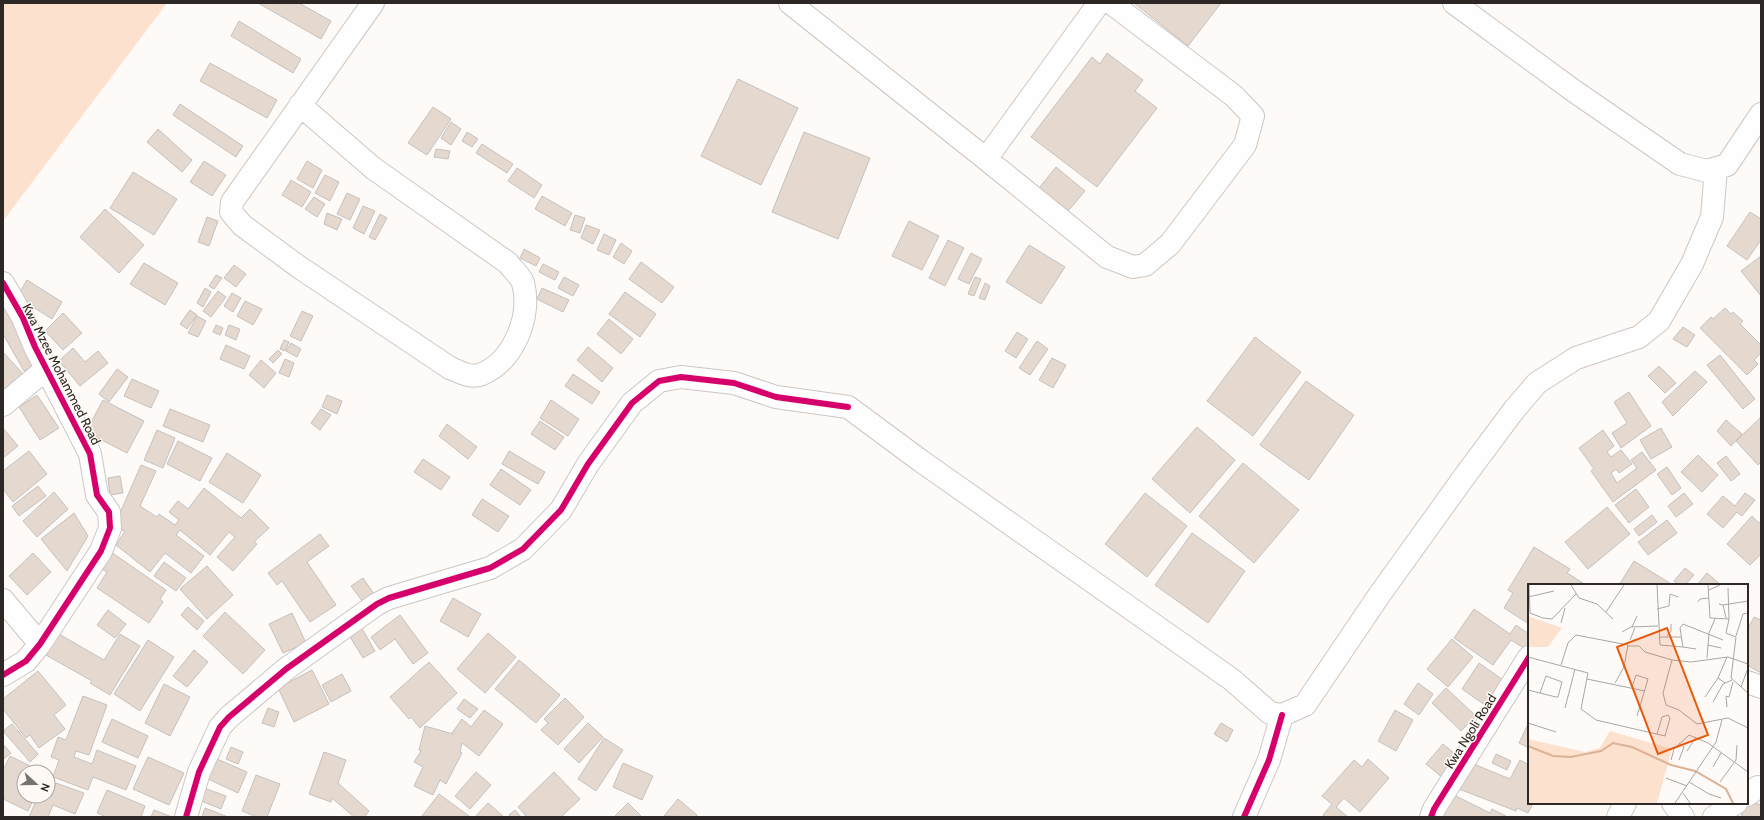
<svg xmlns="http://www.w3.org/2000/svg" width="1764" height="820" font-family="Cabin,sans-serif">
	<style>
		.green { fill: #fce1cf }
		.building { fill: #e5d8ce; stroke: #c5c1be }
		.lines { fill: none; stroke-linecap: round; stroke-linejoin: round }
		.minor-casing { stroke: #ccc7c4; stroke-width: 24 }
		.minor { stroke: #fffefe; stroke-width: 22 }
		.cycleway-casing { stroke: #fff9f5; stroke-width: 8 }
		.cycleway { stroke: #d6006c; stroke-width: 6 }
		.labels { text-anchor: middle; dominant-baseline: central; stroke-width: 3; stroke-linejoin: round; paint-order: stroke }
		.street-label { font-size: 13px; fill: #2d2825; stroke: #fff9f5 }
		.inset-river { fill: none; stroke: #dcb295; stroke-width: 2 }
		.inset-road { fill: none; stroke: #aaa6a3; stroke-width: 1 }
		.view { fill: #e8590c; fill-opacity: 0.15; stroke: #e8590c; stroke-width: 2 }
		.inset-edge { fill: none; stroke: #2d2825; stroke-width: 2 }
	</style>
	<rect width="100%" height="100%" fill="#fdfaf7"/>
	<path class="green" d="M3,3H167L3,221Z"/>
	<path class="building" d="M258,3H299L331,21L321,39Z
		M1134,3H1221L1188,46Z
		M239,21L301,59L293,73L231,36Z
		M1107,53L1143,80L1135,91L1157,108L1097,187L1031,137L1092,57L1100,64Z
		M210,63L277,100L267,118L200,81Z
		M738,79L798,108L761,185L701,156Z
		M180,104L243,146L236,157L173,115Z
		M433,107L451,119L427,155L408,143Z
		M451,122L461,129L451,145L441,138Z
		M158,129L192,160L182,172L147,142Z
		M467,132L478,139L472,147L462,141Z
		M804,132L870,158L838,239L772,212Z
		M482,144L513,164L507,173L476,153Z
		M436,149L450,151L448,159L434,157Z
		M204,161L226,175L212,196L190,182Z
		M307,161L322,170L313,188L297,179Z
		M1056,167L1085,191L1063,217L1035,193Z
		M517,168L542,185L534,198L508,181Z
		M133,172L177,199L154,235L110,208Z
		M325,175L339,182L330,201L315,193Z
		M291,180L311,192L302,207L282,195Z
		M347,193L360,199L350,220L337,214Z
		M542,196L572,213L565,226L535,209Z
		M314,197L325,204L317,217L305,209Z
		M363,206L375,211L364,234L353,228Z
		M105,209L144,245L119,273L80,237Z
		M1750,212L1761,219V240L1747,260L1727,246Z
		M327,213L342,219L337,230L324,224Z
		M380,214L387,218L375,240L369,237Z
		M575,215L585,218L580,233L570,230Z
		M207,217L218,221L209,246L198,242Z
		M909,221L939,236L922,270L892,256Z
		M586,225L600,230L593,244L581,238Z
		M604,234L616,240L609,255L597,250Z
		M948,240L964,248L945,286L929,278Z
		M621,243L632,251L624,264L613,257Z
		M1029,245L1065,267L1041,304L1006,282Z
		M524,249L540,258L536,266L520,258Z
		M971,253L982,259L969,284L958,279Z
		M1761,256V296L1741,271Z
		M641,262L674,287L662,303L629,279Z
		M144,263L178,283L165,305L130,284Z
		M543,264L559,272L555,280L539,272Z
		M234,265L246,274L236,287L224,278Z
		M216,275L222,278L214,289L209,286Z
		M564,277L579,285L573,296L558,288Z
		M975,277L981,279L974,296L968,294Z
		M27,280L62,302L52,319L17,297Z
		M985,283L990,286L985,300L979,298Z
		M205,288L211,292L203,307L197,303Z
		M542,288L569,300L563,312L537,299Z
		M218,291L226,297L211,317L203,311Z
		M625,292L656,314L640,337L609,314Z
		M232,293L241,298L233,312L224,306Z
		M245,301L262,309L253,325L237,316Z
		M3,305L38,363L24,371L3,334Z
		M1725,308L1731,314L1733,312L1743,321L1740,324L1761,345V353L1754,360L1758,364L1747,375L1700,328L1711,317L1713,319Z
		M190,310L197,315L187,329L180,324Z
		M302,311L313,316L301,341L290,336Z
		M63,313L82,333L63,350L45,331Z
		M197,316L206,321L198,337L188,333Z
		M609,319L633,339L621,354L597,334Z
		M216,325L223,328L220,335L213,332Z
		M229,325L240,329L236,340L225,335Z
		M1683,327L1695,335L1687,347L1673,339Z
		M1017,332L1028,339L1016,358L1005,351Z
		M1255,337L1301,372L1253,436L1207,401Z
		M284,340L289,342L285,351L280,349Z
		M1037,341L1048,349L1030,375L1019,368Z
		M291,343L301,349L297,357L286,351Z
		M226,345L250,356L244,369L220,359Z
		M588,347L613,368L602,382L577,360Z
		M73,348L85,362L98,351L108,363L80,386L59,361Z
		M278,350L282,354L273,363L269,359Z
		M3,352L24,375L3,393Z
		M1720,355L1755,399L1743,409L1707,365Z
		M1052,358L1066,365L1053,388L1039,380Z
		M285,359L294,363L289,377L279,373Z
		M261,360L276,373L264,388L249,375Z
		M1659,366L1676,383L1665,393L1648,376Z
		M117,369L128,377L109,402L99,394Z
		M1695,371L1707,382L1673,416L1662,402Z
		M573,374L600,392L592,404L565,386Z
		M132,379L159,391L151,408L124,396Z
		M1306,381L1354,415L1309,480L1260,445Z
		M1629,392L1651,426L1621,448L1612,433L1627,423L1614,402Z
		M37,395L59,428L40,440L19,407Z
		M327,395L342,401L337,414L322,407Z
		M103,400L144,421L127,453L86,432Z
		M551,400L579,419L568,436L540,418Z
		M170,409L210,425L203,442L163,426Z
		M321,409L331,415L320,430L311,423Z
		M1761,417V462L1758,465L1736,441Z
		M1726,420L1742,434L1731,446L1717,431Z
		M540,421L564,437L555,450L531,434Z
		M447,424L477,447L468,459L439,436Z
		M1197,427L1235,460L1190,513L1152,479Z
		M3,428L18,446L3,458Z
		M1661,428L1672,447L1651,459L1640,440Z
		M157,430L175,438L163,468L144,460Z
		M1603,430L1614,446L1607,452L1611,457L1621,450L1632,464L1619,473L1616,469L1611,473L1617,483L1637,468L1631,460L1642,452L1656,470L1613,502L1591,471L1594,469L1579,448Z
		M178,441L212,458L200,481L167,464Z
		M29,451L47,474L13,502L3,489V471Z
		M509,451L545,472L538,484L502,464Z
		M227,453L261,475L243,503L209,482Z
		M1698,455L1718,475L1702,492L1681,472Z
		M1726,456L1740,474L1731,481L1717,463Z
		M423,459L450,477L441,490L414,472Z
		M1243,463L1299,510L1254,563L1199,516Z
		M141,465L156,471L140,506L157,517L159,514L175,525L179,520L169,512L178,501L188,509L204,488L241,518L250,509L269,528L254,542L257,544L233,571L217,557L235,537L229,532L210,555L180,530L176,535L204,556L191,573L165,553L150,572L116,545L125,531L114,527Z
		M1667,467L1681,488L1672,495L1657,474Z
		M501,469L531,490L520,505L490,485Z
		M120,476L123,493L110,495L108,478Z
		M38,486L46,496L19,516L12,506Z
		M1636,489L1649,507L1629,523L1615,505Z
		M54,492L68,509L37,537L23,521Z
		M1145,493L1187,526L1147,577L1105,544Z
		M1684,493L1693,504L1676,517L1668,506Z
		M1745,493L1755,500L1742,516L1737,512L1723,528L1707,514L1723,496L1735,506Z
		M482,499L509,516L498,532L472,515Z
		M1607,507L1630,534L1588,569L1565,542Z
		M74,513L88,536L67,571L41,539Z
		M1652,515L1657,522L1639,536L1634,529Z
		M1752,516L1759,523L1761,521V554L1750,565L1727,544Z
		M1667,520L1677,533L1648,555L1638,542Z
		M1192,533L1245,571L1208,623L1155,585Z
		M320,534L329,546L307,562L336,605L310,622L282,581L277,585L268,573Z
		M1534,547L1570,569L1567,573L1583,583L1582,585H1529V624L1504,608L1513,593L1508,590Z
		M111,552L166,590L160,599L163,602L149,623L97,588L107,572L100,568Z
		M33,553L51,572L27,595L9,576Z
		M1634,561L1673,585H1619Z
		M164,562L186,578L176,591L154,576Z
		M207,566L233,595L207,619L180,589Z
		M1685,568L1694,575L1685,585H1679L1674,581Z
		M1707,573L1721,585H1697Z
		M363,578L376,597L365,605L351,586Z
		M453,598L481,614L468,637L440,621Z
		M188,607L204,621L197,630L181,615Z
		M1474,609L1510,634L1516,625L1529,634V647L1527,650L1511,640L1493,665L1454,638Z
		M108,610L126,624L115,638L97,625Z
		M225,612L265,650L243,674L203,636Z
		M292,613L306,643L283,653L269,624Z
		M400,615L428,653L413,664L395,639L380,650L371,637Z
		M1754,617L1761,620V673L1747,665V630Z
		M360,625L375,651L363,658L347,632Z
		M488,633L516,657L485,693L457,669Z
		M59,634L104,660L120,634L140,646L110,695L90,683L92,681L46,655Z
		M1452,639L1473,657L1448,687L1427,669Z
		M148,640L174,657L140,711L114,694Z
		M194,650L208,662L187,687L173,676Z
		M519,660L560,695L536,723L495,689Z
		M429,662L457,693L420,728L411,717L409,719L390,697Z
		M1479,663L1509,684L1492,710L1462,689Z
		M312,670L329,704L294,722L278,688Z
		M38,671L66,705L54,715L65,729L39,748L30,735L26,738L3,709V699Z
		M342,674L351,691L331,702L322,685Z
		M1418,683L1433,694L1419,715L1404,704Z
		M164,684L190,697L170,736L145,723Z
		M1446,688L1476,716L1461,731L1432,703Z
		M83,696L107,705L89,755L76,751L74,757L92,764L97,750L136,766L126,790L93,777L88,790L53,777L59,760L51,757L58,737L66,740Z
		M565,698L584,717L558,745L541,730L548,723L544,719Z
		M464,699L478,709L470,718L457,709Z
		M268,708L279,712L274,727L262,723Z
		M484,710L503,724L479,756L462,743L460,752L462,753L446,784L440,780L433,795L414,786L423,767L414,762L421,751L419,750L425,726L453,734L452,733L462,719L471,727Z
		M1395,710L1413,720L1396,751L1378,741Z
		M112,719L148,736L138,758L102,742Z
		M1529,722V748L1519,743Z
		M588,723L603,737L579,763L564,749Z
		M1221,723L1233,730L1227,742L1214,734Z
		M12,724L38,754L30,762L3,731Z
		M604,738L623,750L596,791L578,779Z
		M3,744L11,753L3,760Z
		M1443,744L1460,758L1443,778L1426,764Z
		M231,747L243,752L238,764L226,759Z
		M324,752L346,760L338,783L369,811L364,817H354L332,798L331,802L309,794Z
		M1496,754L1511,761L1507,770L1492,763Z
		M10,756L42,772H24V796H35L28,811L3,799V770Z
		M148,757L184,773L169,805L133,789Z
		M217,759L247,772L238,793L208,779Z
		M1368,759L1389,778L1360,812L1344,798L1336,807L1348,817H1325L1323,815L1332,804L1322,796L1354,760L1362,767Z
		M1520,760L1529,765V803H1533L1528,813L1517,808L1516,811L1459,789L1469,762L1510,779Z
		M623,763L653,776L642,800L613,787Z
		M476,772L491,785L470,809L455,796Z
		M554,772L580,799L561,817H527L518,807Z
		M256,775L280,784L267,817H257L242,811Z
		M56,783L84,793L75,814L53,805L48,817H29L38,796H48V793L52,795Z
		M204,788L226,796L221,809L199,800Z
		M107,790L145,806L141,817H107L97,813Z
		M439,794L469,816L468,817L422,816Z
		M1452,794L1490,813L1492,809L1506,816L1505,817H1440Z
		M678,799L697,815L696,817L664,816Z
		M1747,800L1761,805V817H1741Z
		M488,803L503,816L502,817H475Z
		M628,803L642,817H614Z
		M205,808L228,817H202Z
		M154,810L172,817H151Z
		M515,810L521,817H511L509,815Z"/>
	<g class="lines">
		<g class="minor-casing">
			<path id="minor" d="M790,3L986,159L1107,257L1133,267L1145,265L1170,244L1245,145L1253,116L1234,96L1111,3
				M1454,3L1574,91L1680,164L1707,171L1727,165L1761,114
				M300,105L373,168L508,263C512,269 521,276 523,283C532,315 514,361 482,374C471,379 460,372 450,368L299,267L242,225L231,212L232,202L373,3
				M986,159L1099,3
				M3,283L23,318L35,347L90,454L97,495L109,512L110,528L101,551L40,644L26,661L3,675
				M3,405L46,369
				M3,600L40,644
				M1747,682L1761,687
				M1747,795L1758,787
				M1673,803L1683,817
				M186,817L199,772L220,727L229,717L286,669L377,604L389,598L490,568L523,549L561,510L588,464L632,403L659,381L681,377L734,383L776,397L848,407L921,461L1231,679L1270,713L1282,715L1305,705L1380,594L1467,473L1514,410L1537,383L1576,358L1639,337L1659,321L1692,264L1712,217L1716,168
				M1244,817L1269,760L1282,715
				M1431,817L1434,809L1529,657
				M1618,817L1625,803
				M1714,817L1736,803"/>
		</g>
		<use href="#minor" class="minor"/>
		<g class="cycleway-casing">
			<path id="cycleway" d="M3,283L23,318L35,347L90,454L97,495L109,512L110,528L101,551L40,644L26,661L3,675
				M186,817L199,772L220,727L229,717L286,669L377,604L389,598L490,568L523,549L561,510L588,464L632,403L659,381L681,377L734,383L776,397L848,407
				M1244,817L1269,760L1282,715
				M1431,817L1434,809L1529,657"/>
		</g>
		<use href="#cycleway" class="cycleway"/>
	</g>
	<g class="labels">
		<g class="street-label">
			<text transform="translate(62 374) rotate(63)">Kwa Mzee Mohammed Road</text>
			<text transform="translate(1470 731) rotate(-58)">Kwa Ngoli Road</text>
		</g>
	</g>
	<g transform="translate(1528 584)">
		<rect width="220" height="220" fill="#fdfaf7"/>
		<path d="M0,32L34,44L20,63H0ZM82,147L144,165L129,219H0V155L57,168L72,164Z" fill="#fce1cf"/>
		<path class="inset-river" d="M0,162L25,172L43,173L73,167L85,159L104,163L143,181L167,187L198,205L205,219"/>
		<path class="inset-road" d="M1,1L2,29L15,34L24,35L48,10M43,1L51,14L69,20L85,35M129,1L132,61L155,63L152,44L155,40L195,56M180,1L182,34L201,35L198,49L208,53L203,94L220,109M200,4L201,35M181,6L192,1M0,13L26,7M170,18L172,15L181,14M191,20L195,21L198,34M195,21L220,17M129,25L141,22L142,10L150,13M78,28L96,1M33,39L37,24M104,43L109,32M94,48L103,43L130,42M139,52L143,47V40M208,52L215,30L220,29M131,53H153M102,56L107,44M180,61L193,64M100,62H111L117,68L144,76L135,109L138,121L151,126L169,140L200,134L220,144M155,63L168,65M0,73L60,89L53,125L68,136L137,152L142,134L140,131L134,133L129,150M179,74L181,49L187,35M144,76L163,78L200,73L220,80M33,81L40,59L48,51L100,61L96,83L87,99M190,94L199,73M59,95L117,107M104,103L108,91L120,95L109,132M213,103L220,84M0,106L28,113H30L34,98L18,92L12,109M177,113L190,94L197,99M185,118L195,100L204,96M199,123L198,112L201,113L205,98M37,124L47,85M0,139L28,148M151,159L156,163L151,176M159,167L168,153M143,176L146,165L161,151L180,159L220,188M185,183L193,169M138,194L159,202M161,198L181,210L193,214M192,198L208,176L209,161M155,209L162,219M147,219L188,158L194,136"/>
		<path class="view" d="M139,44L180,151L130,170L89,63Z"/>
		<rect width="220" height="220" class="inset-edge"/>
	</g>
	<rect width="1764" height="820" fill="none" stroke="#2d2825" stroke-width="8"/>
	<g transform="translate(36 784) rotate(111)"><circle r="19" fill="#fff9f5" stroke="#aba5a2"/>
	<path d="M0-3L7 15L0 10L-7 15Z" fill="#76726e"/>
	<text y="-6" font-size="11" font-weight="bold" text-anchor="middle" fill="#2d2825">N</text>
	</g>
</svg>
